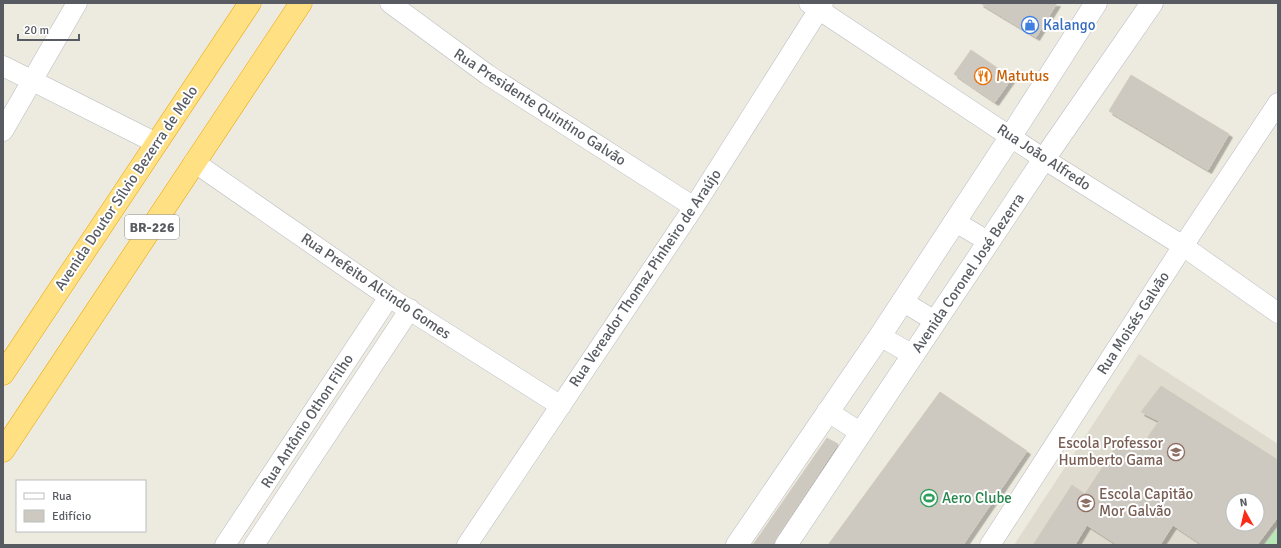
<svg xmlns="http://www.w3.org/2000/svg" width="1281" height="548" font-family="Signika,sans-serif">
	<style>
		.education { fill: #dfdccf; fill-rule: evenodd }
		.green { fill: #b8e8b8 }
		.building { fill: #cdc8c0; stroke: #d2ccbd; fill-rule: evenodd; filter: url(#shadow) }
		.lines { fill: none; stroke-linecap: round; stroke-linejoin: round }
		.street-casing { stroke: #b7bac0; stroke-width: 21 }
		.secondary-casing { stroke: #b8bcc3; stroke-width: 23 }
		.highway-casing { stroke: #eca400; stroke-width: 23 }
		.street { stroke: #fff; stroke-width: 20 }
		.secondary { stroke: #fff; stroke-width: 22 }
		.highway { stroke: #ffe184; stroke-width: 22 }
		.labels { text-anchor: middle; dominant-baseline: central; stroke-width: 4; stroke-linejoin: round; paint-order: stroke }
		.shield { fill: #fff; stroke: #8a8d91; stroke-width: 1 }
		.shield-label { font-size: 14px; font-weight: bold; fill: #585c62 }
		.shop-label { font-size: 15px; fill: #366cbe; stroke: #fff; text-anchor: start }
		.food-label { font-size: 15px; fill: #c56008; stroke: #fff; text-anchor: start }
		.street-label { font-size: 15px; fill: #585c62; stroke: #fff }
		.education-label { font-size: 15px; fill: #785e54; stroke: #fff; text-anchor: end }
		.leisure-label { font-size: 15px; fill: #27864d; stroke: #fff; text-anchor: start }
	</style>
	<defs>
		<filter id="shadow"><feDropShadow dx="3.5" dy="3.5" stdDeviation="0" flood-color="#0004"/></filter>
	</defs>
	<rect width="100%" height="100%" fill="#edeadf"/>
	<path class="education" d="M1139,354L1278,444V545H1014ZM1233,500H1257V524H1233Z"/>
	<path class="green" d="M1278,527V545H1264Z"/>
	<path class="building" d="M980,3H1057L1036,37Z
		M971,50L1012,78L995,102L954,74Z
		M1131,75L1229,134L1208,170L1109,111Z
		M1161,386L1278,460V517L1257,545H1203L1173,525L1160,545H1118L1087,525L1075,545H1033L1072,485L1085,494L1119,442L1138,451L1159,421L1141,412ZM1233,500H1257V524H1233Z
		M940,392L1027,451L963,545H828Z
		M827,438L838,444L776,538L774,545H753Z"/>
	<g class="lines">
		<g class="street-casing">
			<path id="street" d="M390,3L488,75L694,207
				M809,3L1044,159L1183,246L1278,313
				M3,66L156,143
				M3,131L77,3
				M194,162L389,297L561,406
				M954,221L989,242
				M902,301L935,321
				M880,336L913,355
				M827,411L861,433
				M225,545L389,297
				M254,545L410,309
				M467,545L694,207L823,3
				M990,545L1183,246L1278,103"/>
		</g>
		<g class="secondary-casing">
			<path id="secondary" d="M737,545L880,336L1011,136L1096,3
				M786,545L1044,159L1152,3"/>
		</g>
		<g class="highway-casing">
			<path id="highway" d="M3,374L250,3
				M3,451L301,3"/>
		</g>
		<use href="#street" class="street"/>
		<use href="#secondary" class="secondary"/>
		<use href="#highway" class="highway"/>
	</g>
	<defs>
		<g id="shop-ring" transform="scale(0.9)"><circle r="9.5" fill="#fff" stroke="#3f7fe0" stroke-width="1.5"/><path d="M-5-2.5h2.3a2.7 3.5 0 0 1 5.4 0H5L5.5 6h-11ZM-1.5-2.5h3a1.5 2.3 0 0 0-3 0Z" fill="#3f7fe0"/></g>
		<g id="restaurant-ring" transform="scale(0.9)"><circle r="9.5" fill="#fff" stroke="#e8710a" stroke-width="1.5"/><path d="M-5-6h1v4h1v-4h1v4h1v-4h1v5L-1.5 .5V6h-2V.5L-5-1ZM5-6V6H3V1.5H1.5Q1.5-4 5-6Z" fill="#e8710a"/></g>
		<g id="school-ring" transform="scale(0.9)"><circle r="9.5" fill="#fff" stroke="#8d6e63" stroke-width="1.5"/><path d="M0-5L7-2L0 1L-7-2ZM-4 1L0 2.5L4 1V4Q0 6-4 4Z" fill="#8d6e63"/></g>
		<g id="stadium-ring" transform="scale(0.9)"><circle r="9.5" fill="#fff" stroke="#2e9e5b" stroke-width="1.5"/><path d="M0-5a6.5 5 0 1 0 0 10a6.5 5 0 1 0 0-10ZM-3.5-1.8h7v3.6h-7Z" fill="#2e9e5b"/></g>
	</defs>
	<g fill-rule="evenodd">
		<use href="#shop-ring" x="1030" y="25"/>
		<use href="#restaurant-ring" x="983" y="76"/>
		<use href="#school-ring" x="1176" y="452"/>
		<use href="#stadium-ring" x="929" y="498"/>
		<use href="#school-ring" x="1086" y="503"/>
	</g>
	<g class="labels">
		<rect class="shield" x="125" y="215" width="54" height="24" rx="3"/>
		<g class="shield-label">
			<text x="152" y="227">BR-226</text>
		</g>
		<g class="shop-label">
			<text x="1043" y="25">Kalango</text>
		</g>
		<g class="food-label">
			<text x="996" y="76">Matutus</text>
		</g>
		<g class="street-label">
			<text transform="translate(540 107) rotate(33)">Rua Presidente Quintino Galvão</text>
			<text transform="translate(1044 157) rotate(33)">Rua João Alfredo</text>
			<text transform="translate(126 188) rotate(-56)">Avenida Doutor Sílvio Bezerra de Melo</text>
			<text transform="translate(968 273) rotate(-56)">Avenida Coronel José Bezerra</text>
			<text transform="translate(645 278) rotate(-56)">Rua Vereador Thomaz Pinheiro de Araújo</text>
			<text transform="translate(376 286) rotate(34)">Rua Prefeito Alcindo Gomes</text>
			<text transform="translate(1133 323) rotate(-57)">Rua Moisés Galvão</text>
			<text transform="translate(307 421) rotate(-57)">Rua Antônio Othon Filho</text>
		</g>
		<g class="education-label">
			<text x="1163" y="443">Escola Professor<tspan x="1163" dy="17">Humberto Gama</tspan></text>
			<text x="1099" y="494" text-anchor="start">Escola Capitão<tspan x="1099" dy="17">Mor Galvão</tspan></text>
		</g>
		<g class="leisure-label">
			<text x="942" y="498">Aero Clube</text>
		</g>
	</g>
	<rect width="1281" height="548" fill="none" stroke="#585c62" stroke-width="8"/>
	<rect x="16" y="480" width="130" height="52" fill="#ffffff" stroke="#bcbec0"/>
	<rect x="24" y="493" width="20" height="6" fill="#ffffff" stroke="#bcbec0"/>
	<text x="52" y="500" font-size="12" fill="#585c62">Rua</text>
	<rect x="24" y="510" width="20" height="12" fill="#cdc8c0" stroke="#bcbec0"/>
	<text x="52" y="520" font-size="12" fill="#585c62">Edifício</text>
	<g transform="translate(1245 512) rotate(352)"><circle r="19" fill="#ffffff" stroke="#bcbec0"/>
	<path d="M0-3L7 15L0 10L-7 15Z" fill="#fa2c18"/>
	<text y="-6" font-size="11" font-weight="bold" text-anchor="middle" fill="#585c62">N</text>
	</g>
	<path d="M18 34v6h61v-6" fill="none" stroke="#585c62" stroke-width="2"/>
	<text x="24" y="34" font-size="12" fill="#585c62" stroke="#ffffff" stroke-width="3" paint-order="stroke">20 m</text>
</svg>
